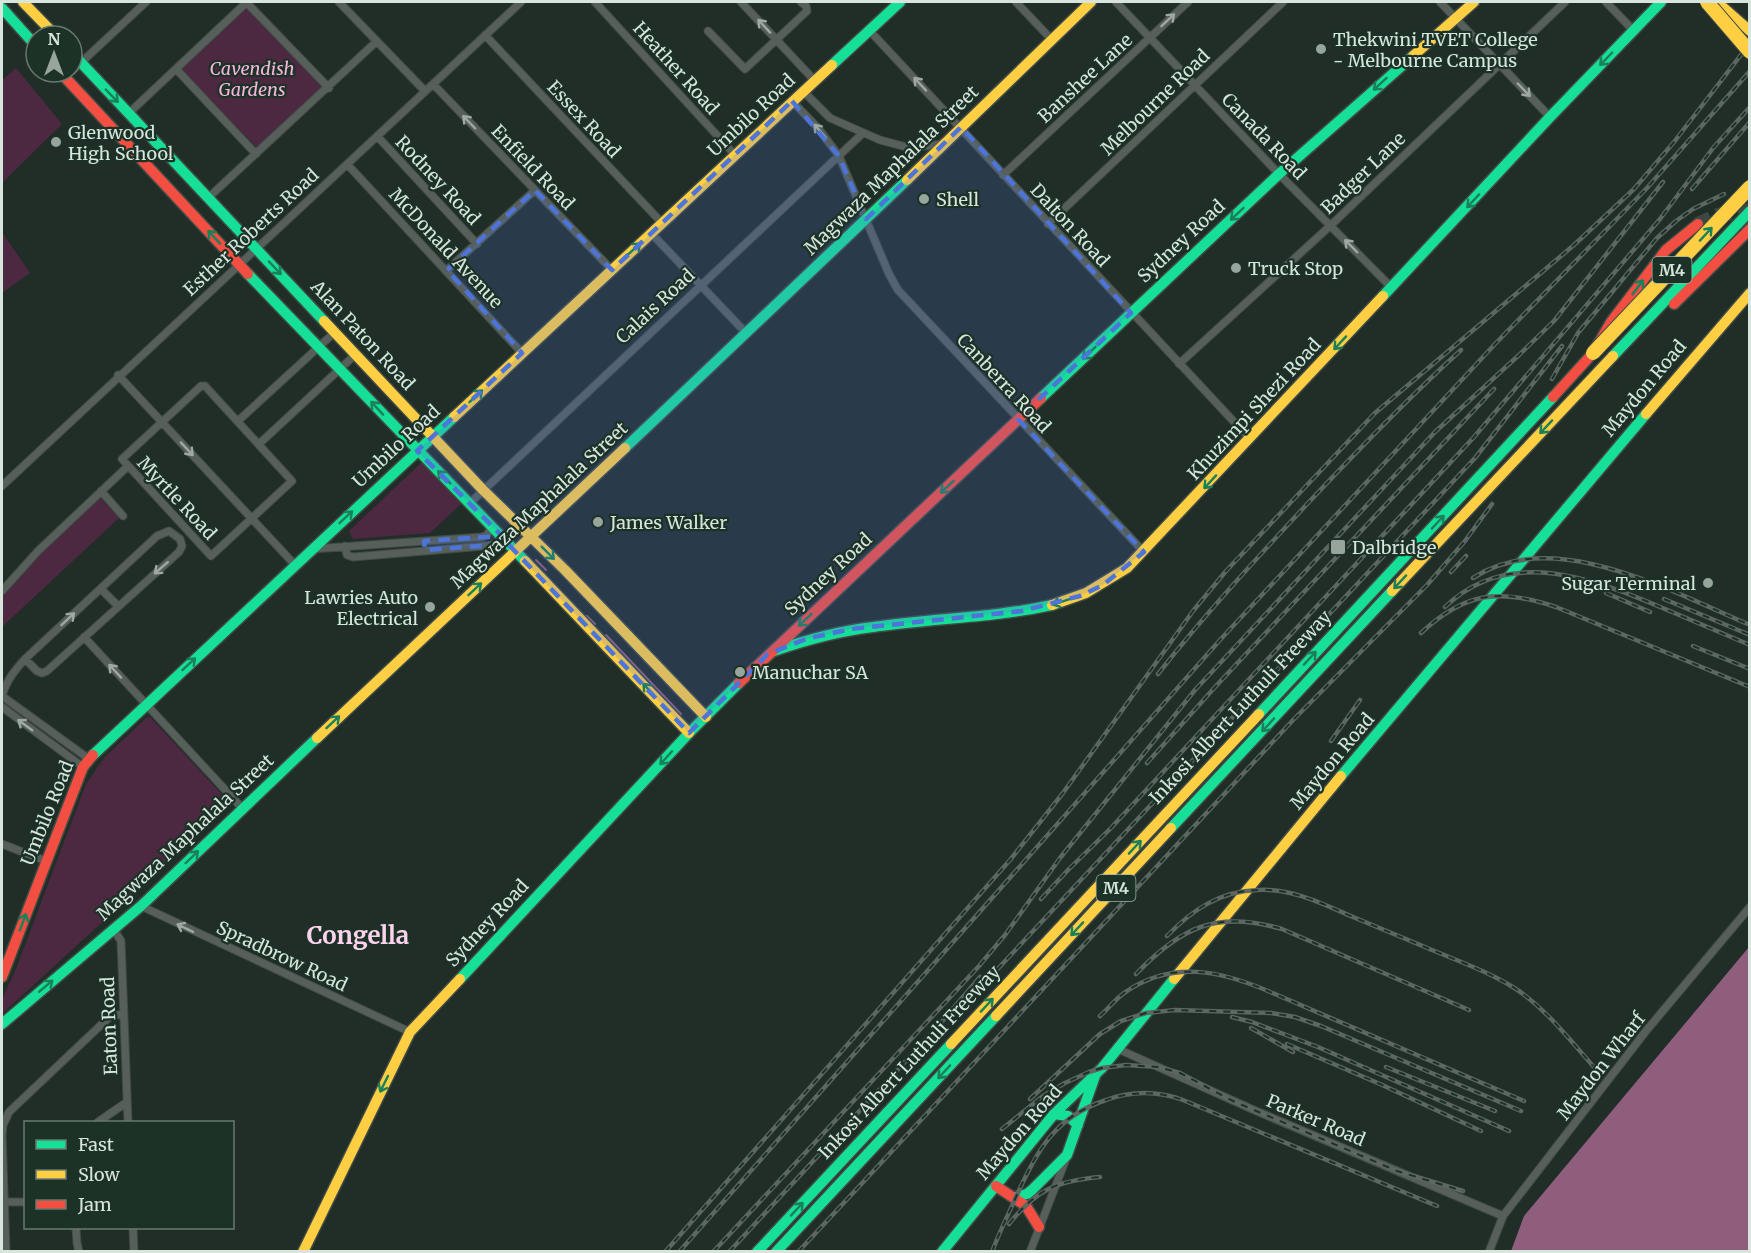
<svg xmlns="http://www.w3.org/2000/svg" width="1751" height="1253" font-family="Merriweather,serif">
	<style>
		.green { fill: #4c2941 }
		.water { fill: #8f5e7d }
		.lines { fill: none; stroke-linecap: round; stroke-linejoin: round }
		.stream { stroke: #8f5e7d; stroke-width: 2 }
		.highway-tunnel { stroke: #3c4942; stroke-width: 14; stroke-dasharray: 14 7; stroke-linecap: butt }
		.street-casing { stroke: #404b45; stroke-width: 9 }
		.fast-casing { stroke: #404b45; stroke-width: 13 }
		.slow-casing { stroke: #404b45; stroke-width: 13 }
		.jam-casing { stroke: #404b45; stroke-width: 13 }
		.street { stroke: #575f5b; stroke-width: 7 }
		.fast { stroke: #16e098; stroke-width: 10 }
		.slow { stroke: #ffcf43; stroke-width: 10 }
		.jam { stroke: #f24e42; stroke-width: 10 }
		.rail-casing { stroke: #5c6662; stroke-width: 4.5 }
		.rail { stroke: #1c3227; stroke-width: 2; stroke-dasharray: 7; stroke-linecap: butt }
		.slow-bridge-casing { stroke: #404b45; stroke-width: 16; stroke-linecap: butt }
		.slow-bridge { stroke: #ffcf43; stroke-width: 14 }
		.oneway { stroke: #9da9a2 }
		.oneway2 { stroke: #19805a }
		.marked { fill: #4c74d9; fill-opacity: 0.2; stroke: #4c74d9; stroke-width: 4.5; stroke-dasharray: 12 8; stroke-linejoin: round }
		.poi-dot { fill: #97a59d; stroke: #1c3227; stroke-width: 2 }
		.labels { text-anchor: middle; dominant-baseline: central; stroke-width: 4.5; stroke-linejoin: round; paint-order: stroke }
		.shield { fill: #1c3227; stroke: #9fafa6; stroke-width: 1.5 }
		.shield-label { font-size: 16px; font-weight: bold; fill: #d7e5dd }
		.poi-label { font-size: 18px; fill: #d7e5dd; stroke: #1c3227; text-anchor: start }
		.park-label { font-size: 18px; font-style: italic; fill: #f7b5de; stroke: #1c3227 }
		.street-label { font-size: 18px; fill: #d7e5dd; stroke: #1c3227 }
		.district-label { font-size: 24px; font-weight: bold; fill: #ffd3ed; stroke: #1c3227 }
	</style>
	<rect width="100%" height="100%" fill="#212d27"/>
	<path class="green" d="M246,6L323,87L258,149L180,68Z
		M16,68L62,124L2,183V80Z
		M2,232L30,273L2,293Z
		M423,461L462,503L430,533L353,539L349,531Z
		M99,496L119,518L2,627V594L39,553Z
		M150,717L229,802V806L2,1014V999L15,971L86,784L104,758L146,718Z"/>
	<path class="water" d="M1749,947V1251H1511L1524,1216Z"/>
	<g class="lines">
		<path class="stream" d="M536,560L546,570
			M587,616L595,624
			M606,635L681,714"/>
		<path class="highway-tunnel" d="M1698,224L1718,215L1750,210"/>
		<g class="street-casing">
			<path id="street" d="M246,2L329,88
				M339,2L425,91
				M595,2L735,155
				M741,2L815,81
				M1016,2L1052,40
				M1116,2L1279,174L1392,288
				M1440,2L1550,117
				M1606,2L1634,31
				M869,30L1250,439
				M708,31L745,69L807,11L806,6L801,2
				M485,35L662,223
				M176,69L256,154
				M72,71L146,2
				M433,84L612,270
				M803,91L830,118L880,140L910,148L942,144
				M792,101L818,128L839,156L889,274L898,290L1144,552
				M129,113L247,2
				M377,136L477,244
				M347,164L522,353
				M1003,175L1188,2
				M208,198L377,41
				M1048,224L1283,2
				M651,233L747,334
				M447,270L535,190
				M1179,364L1330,226L1565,2
				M118,375L295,565
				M201,386H205L292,481L211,556L122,459Z
				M238,421L335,332
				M259,444L356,354
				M2,486L521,2
				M101,491L123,516
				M470,503L863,133
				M345,546L347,555L353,557L508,544
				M312,549L482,537L487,535L492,526
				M101,589L118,606
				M2,591L38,551L127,467
				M84,637L242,808
				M2,696C6,681 15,670 25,659L157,536L169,531L180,539L182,546L179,552L47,671L42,673L37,671L25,659
				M2,696L89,759
				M2,707L83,767
				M2,844L46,861
				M141,906L410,1032
				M114,930L121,941L128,1122
				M1118,1049L1254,1110L1503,1216
				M98,1122L127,1102
				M4,1202H26
				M76,1228L77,1243L79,1252
				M133,1228L134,1252
				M6,1252L2,1135L3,1125L9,1112L102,1024L111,1016L123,1014
				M1030,1252L1066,1159
				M1489,1252L1503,1216L1646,1031L1750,907"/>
		</g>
		<g class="fast-casing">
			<path id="fast" d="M2,8L36,46
				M72,53L324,321
				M832,65L900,2
				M248,274L525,561
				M1383,296L1550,117L1661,2
				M1613,356L1750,211
				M1041,398L1279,174L1413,56
				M625,448L907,180
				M774,651C806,640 839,631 873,627C932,618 993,618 1052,605
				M1259,714L1553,397
				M93,755L454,417
				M1341,776L1646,414
				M1171,828L1392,591
				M460,979L689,733L739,683
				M2,1024L141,906L317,738
				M1054,1114L1068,1116L1078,1125
				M1016,1197L1027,1194L1032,1190L1067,1155L1095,1076
				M757,1252L951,1044
				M776,1252L996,1016
				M942,1252L1054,1114L1102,1068L1174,979"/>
		</g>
		<g class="slow-casing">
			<path id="slow" d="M23,2L56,36
				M1717,2L1750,31
				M1413,56L1474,2
				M907,180L1091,2
				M324,321L483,490L565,570L706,717
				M1646,414L1750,293
				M454,417L832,65
				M525,561L689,733
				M1392,591L1613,356
				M1052,605L1086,593L1127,568L1383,296
				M317,738L625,448
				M1174,979L1341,776
				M996,1016L1171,828
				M951,1044L1259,714
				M303,1252L410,1032L460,979"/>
		</g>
		<g class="jam-casing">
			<path id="jam" d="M60,72L248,274
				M1674,304L1750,229
				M1553,397L1593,353L1611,322L1666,250L1698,224
				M739,683L1041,398
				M2,977L83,767L93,755
				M996,1186L1026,1206L1039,1227"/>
		</g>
		<use href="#street" class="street"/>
		<use href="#fast" class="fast"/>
		<use href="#slow" class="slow"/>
		<use href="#jam" class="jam"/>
		<g class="rail-casing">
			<path id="rail" d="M1692,189L1750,122
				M1552,379L1578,333L1657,238L1676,221L1693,209L1724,194
				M1451,572L1466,556
				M1473,578C1553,525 1672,592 1750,625
				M1606,593L1650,612
				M1664,599L1750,635
				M1445,607C1509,545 1595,579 1665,609C1693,621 1721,633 1750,645
				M1421,633C1465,592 1499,588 1556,607L1750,687
				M1693,646L1750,669
				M1158,674C1205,614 1257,558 1309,502C1358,450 1408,398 1461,350
				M1331,741L1360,700
				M1147,763L1216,686L1494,389
				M1041,899L1069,869L1110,829L1474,437L1660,219L1713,148L1750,107
				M1167,936C1192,910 1220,891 1258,890C1292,888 1323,904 1353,917C1377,927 1401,937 1425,947C1455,960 1488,971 1516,989C1546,1009 1569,1039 1593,1066
				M1136,974C1181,927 1217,910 1282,929L1469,1010
				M978,990L1475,458L1562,346
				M1100,1016C1109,1008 1117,997 1127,991C1173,960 1221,971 1268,991L1524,1101
				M1232,1017L1252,1022L1318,1047L1509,1131
				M1251,1028L1293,1052
				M1287,1044L1380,1084L1481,1131
				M1386,1067L1495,1111
				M1030,1099L1100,1034L1121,1021L1146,1013L1175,1010L1271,1013L1295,1017L1321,1026L1521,1111
				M1002,1129L1043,1096L1065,1083L1089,1072L1102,1068L1126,1065L1158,1067L1180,1073L1233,1101L1397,1171L1463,1191
				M1009,1224C1036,1190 1056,1181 1100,1177
				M665,1252L1010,860L1063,793L1193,611L1226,571L1375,413L1574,245L1634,189L1674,142L1750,43
				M679,1252L1220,640L1495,344L1647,188L1750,71
				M713,1252L979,966L1005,935L1060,858L1195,690L1435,432L1519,355L1554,321L1663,182
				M729,1252L939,1025L980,977
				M798,1252L1294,719L1427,585L1465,541L1492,504
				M992,1252C999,1233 1008,1215 1016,1197C1037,1150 1055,1117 1106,1100C1131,1091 1158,1091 1183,1100L1437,1206"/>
		</g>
		<use href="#rail" class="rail"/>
		<g class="slow-bridge-casing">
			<path id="slow-bridge" d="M1707,2L1750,52
				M1593,353L1750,187"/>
		</g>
		<use href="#slow-bridge" class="slow-bridge"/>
	</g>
	<defs><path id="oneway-shaft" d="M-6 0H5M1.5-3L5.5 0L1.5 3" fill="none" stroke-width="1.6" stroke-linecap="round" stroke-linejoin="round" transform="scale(1.5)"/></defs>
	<g class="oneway">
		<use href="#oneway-shaft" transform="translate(1168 20) rotate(-43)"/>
		<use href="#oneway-shaft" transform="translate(764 26) rotate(-133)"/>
		<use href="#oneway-shaft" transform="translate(920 84) rotate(-133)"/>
		<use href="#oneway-shaft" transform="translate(1524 90) rotate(46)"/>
		<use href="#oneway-shaft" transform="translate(469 122) rotate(-134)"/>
		<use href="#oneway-shaft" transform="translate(820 131) rotate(-131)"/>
		<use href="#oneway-shaft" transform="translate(1351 246) rotate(-135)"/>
		<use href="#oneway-shaft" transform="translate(187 449) rotate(47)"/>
		<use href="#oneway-shaft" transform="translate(161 568) rotate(139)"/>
		<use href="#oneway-shaft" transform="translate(68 619) rotate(-43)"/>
		<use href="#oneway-shaft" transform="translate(115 671) rotate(-133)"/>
		<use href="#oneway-shaft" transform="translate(25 725) rotate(-144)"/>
		<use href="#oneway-shaft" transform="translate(185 928) rotate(-154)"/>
	</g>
	<g class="oneway2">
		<use href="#oneway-shaft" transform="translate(1606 59) rotate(134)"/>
		<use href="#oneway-shaft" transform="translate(1380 84) rotate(138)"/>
		<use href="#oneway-shaft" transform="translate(112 96) rotate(46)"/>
		<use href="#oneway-shaft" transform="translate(1473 201) rotate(133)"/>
		<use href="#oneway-shaft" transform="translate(1237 214) rotate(137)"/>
		<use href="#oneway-shaft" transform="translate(1706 234) rotate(-47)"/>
		<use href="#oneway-shaft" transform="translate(214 237) rotate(-133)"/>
		<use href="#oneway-shaft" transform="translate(634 249) rotate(-43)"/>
		<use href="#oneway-shaft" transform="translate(275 268) rotate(47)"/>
		<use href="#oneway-shaft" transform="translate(1638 287) rotate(-53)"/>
		<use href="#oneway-shaft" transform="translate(1340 343) rotate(133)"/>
		<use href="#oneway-shaft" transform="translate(1089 353) rotate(137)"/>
		<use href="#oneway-shaft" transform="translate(476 396) rotate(-43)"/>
		<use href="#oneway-shaft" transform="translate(377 408) rotate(-133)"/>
		<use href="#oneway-shaft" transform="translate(1546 427) rotate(133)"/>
		<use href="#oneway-shaft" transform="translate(444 477) rotate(-135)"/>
		<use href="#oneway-shaft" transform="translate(1210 482) rotate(133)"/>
		<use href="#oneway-shaft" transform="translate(947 487) rotate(137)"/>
		<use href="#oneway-shaft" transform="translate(346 517) rotate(-43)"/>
		<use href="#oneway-shaft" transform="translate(1438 522) rotate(-47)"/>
		<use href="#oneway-shaft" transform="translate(548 553) rotate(45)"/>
		<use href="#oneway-shaft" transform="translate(1400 582) rotate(133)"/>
		<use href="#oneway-shaft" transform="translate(475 589) rotate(-43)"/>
		<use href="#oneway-shaft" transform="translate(1061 602) rotate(162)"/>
		<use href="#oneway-shaft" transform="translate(805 620) rotate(137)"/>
		<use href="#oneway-shaft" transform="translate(1310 658) rotate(-47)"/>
		<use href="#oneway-shaft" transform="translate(189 664) rotate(-43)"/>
		<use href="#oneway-shaft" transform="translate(649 690) rotate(-133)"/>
		<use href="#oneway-shaft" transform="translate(333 722) rotate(-43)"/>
		<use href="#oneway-shaft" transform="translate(1268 725) rotate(133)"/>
		<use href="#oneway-shaft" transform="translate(666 758) rotate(132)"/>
		<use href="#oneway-shaft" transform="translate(1135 847) rotate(-47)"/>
		<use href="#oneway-shaft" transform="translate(192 857) rotate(-44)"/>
		<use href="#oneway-shaft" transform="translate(23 922) rotate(-69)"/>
		<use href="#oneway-shaft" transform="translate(1077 929) rotate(133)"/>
		<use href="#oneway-shaft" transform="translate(46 986) rotate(-40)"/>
		<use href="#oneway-shaft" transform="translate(987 1005) rotate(-47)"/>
		<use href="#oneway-shaft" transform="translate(944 1072) rotate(133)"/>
		<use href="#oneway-shaft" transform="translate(384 1084) rotate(116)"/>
		<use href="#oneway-shaft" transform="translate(797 1209) rotate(-47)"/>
	</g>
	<path class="marked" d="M792,101L839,156L866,219L961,127L1131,313L1018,419L1144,552L1103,585L1080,596L1022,611L851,629L806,639L768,654L689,733L508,544L425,550L424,541L502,536L417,451L522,353L447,270L535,190L612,270Z"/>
	<g class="poi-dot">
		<circle cx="1321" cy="49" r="6"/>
		<circle cx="56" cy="142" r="6"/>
		<circle cx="924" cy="199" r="6"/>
		<circle cx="1236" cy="268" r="6"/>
		<circle cx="598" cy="522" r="6"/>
		<rect x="1330" y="539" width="16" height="16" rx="3"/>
		<circle cx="1708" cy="583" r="6"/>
		<circle cx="430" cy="607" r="6"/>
		<circle cx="740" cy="672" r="6"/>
	</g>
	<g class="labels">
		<g class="shield">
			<rect x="1652.5" y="257" width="39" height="26" rx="4.5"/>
			<rect x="1096.5" y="875" width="39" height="26" rx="4.5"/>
		</g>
		<g class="shield-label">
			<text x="1672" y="270">M4</text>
			<text x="1116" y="888">M4</text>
		</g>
		<g class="poi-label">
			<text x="1333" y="39">Thekwini TVET College<tspan x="1333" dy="21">- Melbourne Campus</tspan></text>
			<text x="68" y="132">Glenwood<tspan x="68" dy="21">High School</tspan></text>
			<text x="936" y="199">Shell</text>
			<text x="1248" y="268">Truck Stop</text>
			<text x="610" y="522">James Walker</text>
			<text x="1352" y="547">Dalbridge</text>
			<text x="1696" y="583" text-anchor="end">Sugar Terminal</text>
			<text x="418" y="597" text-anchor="end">Lawries Auto<tspan x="418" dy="21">Electrical</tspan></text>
			<text x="752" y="672">Manuchar SA</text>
		</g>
		<g class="park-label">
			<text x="252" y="68">Cavendish<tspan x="252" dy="21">Gardens</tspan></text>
		</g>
		<g class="street-label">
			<text transform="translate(676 68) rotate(48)">Heather Road</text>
			<text transform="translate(1085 78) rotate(-43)">Banshee Lane</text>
			<text transform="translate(1155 102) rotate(-44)">Melbourne Road</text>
			<text transform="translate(751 115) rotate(-43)">Umbilo Road</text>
			<text transform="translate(584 119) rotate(47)">Essex Road</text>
			<text transform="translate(1264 136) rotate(46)">Canada Road</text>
			<text transform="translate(533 167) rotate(46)">Enfield Road</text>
			<text transform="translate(891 170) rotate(-44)">Magwaza Maphalala Street</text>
			<text transform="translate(1363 173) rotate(-44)">Badger Lane</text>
			<text transform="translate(438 180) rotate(47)">Rodney Road</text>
			<text transform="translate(1070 225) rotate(47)">Dalton Road</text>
			<text transform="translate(251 232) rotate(-43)">Esther Roberts Road</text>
			<text transform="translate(1181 241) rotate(-43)">Sydney Road</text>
			<text transform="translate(446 248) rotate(47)">McDonald Avenue</text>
			<text transform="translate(655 306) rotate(-43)">Calais Road</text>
			<text transform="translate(363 335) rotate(47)">Alan Paton Road</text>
			<text transform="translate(1004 383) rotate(47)">Canberra Road</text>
			<text transform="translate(1644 388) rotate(-50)">Maydon Road</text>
			<text transform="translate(1254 409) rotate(-47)">Khuzimpi Shezi Road</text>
			<text transform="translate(396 446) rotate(-43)">Umbilo Road</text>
			<text transform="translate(177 498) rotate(47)">Myrtle Road</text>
			<text transform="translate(539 505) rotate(-43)">Magwaza Maphalala Street</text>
			<text transform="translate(828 574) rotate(-43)">Sydney Road</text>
			<text transform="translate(1240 707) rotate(-47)">Inkosi Albert Luthuli Freeway</text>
			<text transform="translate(1332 761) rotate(-50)">Maydon Road</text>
			<text transform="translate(47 813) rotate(-68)">Umbilo Road</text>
			<text transform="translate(185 837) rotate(-43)">Magwaza Maphalala Street</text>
			<text transform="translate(487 923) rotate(-47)">Sydney Road</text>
			<text transform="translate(282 956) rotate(25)">Spradbrow Road</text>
			<text transform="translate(109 1026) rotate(-92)">Eaton Road</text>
			<text transform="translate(909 1062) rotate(-47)">Inkosi Albert Luthuli Freeway</text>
			<text transform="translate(1601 1066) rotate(-52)">Maydon Wharf</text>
			<text transform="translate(1316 1120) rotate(23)">Parker Road</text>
			<text transform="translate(1019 1132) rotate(-49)">Maydon Road</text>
		</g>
		<g class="district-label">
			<text x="358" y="935">Congella</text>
		</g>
	</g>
	<rect width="1751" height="1253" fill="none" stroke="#d7e5dd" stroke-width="6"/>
	<rect x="24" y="1121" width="210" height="108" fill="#1c3227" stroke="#677a70" stroke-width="1.5"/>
	<rect x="36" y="1140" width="30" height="9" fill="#16e098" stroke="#677a70" stroke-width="1.5"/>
	<text x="78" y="1151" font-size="18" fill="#d7e5dd">Fast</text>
	<rect x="36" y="1170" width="30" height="9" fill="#ffcf43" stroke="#677a70" stroke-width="1.5"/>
	<text x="78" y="1181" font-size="18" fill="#d7e5dd">Slow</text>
	<rect x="36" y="1200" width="30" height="9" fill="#f24e42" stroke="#677a70" stroke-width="1.5"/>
	<text x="78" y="1211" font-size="18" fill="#d7e5dd">Jam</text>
	<g transform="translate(54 54)"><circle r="28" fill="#1c3227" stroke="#677a70" stroke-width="1.5"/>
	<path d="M0-4.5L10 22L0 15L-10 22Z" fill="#97a59d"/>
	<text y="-9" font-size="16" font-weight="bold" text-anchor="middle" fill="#d7e5dd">N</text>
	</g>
</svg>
